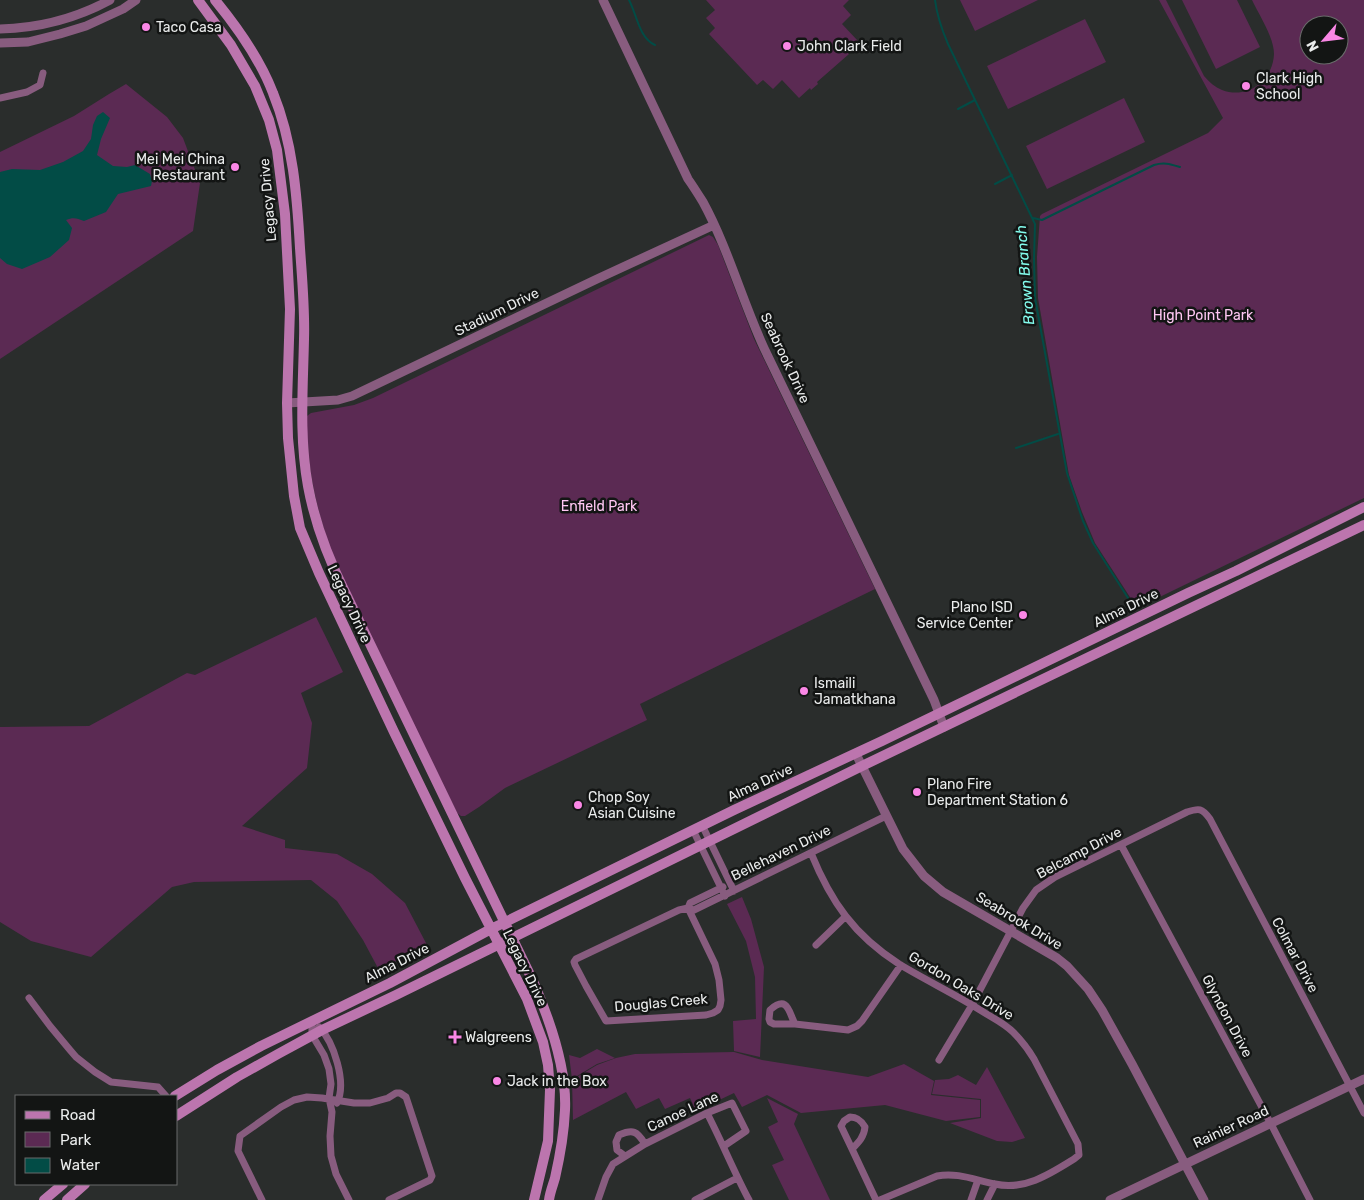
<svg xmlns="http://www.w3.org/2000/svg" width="1364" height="1200" font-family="Rubik,sans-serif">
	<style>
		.green { fill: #5b2a53; fill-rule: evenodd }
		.water { fill: #024c46 }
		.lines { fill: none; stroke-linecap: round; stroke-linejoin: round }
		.stream { stroke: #024c46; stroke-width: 2 }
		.minor { stroke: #885c7f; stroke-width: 7 }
		.tertiary { stroke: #885c7f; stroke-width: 9 }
		.secondary { stroke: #bc75ae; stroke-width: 10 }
		.poi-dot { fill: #fa87e6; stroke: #131514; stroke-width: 2 }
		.labels { text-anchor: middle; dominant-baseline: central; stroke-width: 5; stroke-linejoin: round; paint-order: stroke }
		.poi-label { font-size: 14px; fill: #eaecec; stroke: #131514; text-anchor: start }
		.street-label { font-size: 14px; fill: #eaecec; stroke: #131514 }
		.park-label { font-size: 14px; fill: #ffc7f3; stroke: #131514 }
		.water-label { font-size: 15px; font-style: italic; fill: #83fced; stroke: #131514 }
	</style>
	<rect width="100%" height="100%" fill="#2a2d2c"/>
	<path class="green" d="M706,0H849L843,6L851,15L842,24L858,41L847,51L849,54L817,82L818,84L811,90L810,88L799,98L782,80L773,89L763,80L757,85L709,34L715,28L706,18L715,10Z
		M960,0H1038L975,31Z
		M1159,0H1166L1204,76C1209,82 1215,87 1222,90C1248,100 1273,80 1274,54C1274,37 1259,15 1252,0H1364V498L1137,608L1095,543L1082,512L1069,475L1038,298L1037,257L1040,216L1042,214L1208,133L1223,118ZM1309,25H1339V55H1309Z
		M1182,0H1237L1260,47L1216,69Z
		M1085,19L1106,62L1008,109L987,66Z
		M126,84L167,117L183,138L200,183L193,231L0,359V152L74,116L109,94Z
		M1124,98L1145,142L1047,189L1026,146Z
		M709,235L713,237L718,245L754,339L875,589L640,704L647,720L505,788L479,807L465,816H461L457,813L336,566C322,526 310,486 308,443C307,434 306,425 307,416L311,413L354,405L373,398Z
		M316,617L343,672L301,693L312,723L307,768L242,826L285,840V848L337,854L372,874L405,903L427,945L379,970L363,940L337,901L311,880L194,882L172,887L91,957L31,941L0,922V727L89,726L187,673L195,675Z
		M742,897L751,919L764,967L760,1057L734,1051L733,1021L756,1019L755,977L746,941L727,904Z
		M597,1049L615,1058L597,1064L572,1079L569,1055L580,1058Z
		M734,1052L762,1060L868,1077L904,1064L934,1081L931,1095L980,1100V1117L946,1121L885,1105L801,1113L767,1095L742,1107L734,1093L696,1111L690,1098L665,1109L659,1098L636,1109L626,1092L573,1120L572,1080L597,1065L616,1058L635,1054Z
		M987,1067L1025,1138L1012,1142L997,1141L950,1123L981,1118V1099L932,1094L935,1080L949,1079L958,1075L976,1085Z
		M767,1098L798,1114L794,1124L830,1200H789L772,1165L784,1160L768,1127L778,1122Z"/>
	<path class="water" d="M103,112L110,118L101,139L97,155L113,166L127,167L135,165L150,174L152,181L151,186L118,194L106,212L84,221C77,218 73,217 66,220L72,228L69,240L50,257L22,269L7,264L0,258V172L12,169L40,170L63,162L83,151L91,139L93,125L97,116Z"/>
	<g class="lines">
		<path class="stream" d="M629,0C637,15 639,38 655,45
			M935,0C937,16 942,30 948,44L1035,224L1034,259L1035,298L1067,473L1083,521L1093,543L1135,609
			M958,109L975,100
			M995,184L1012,175
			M1033,218L1042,220L1154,165C1164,162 1170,164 1180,167
			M1016,448L1058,434"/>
		<path class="minor" d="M0,98L27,92L40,85L43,73
			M702,825L734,891
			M693,830L725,896
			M1121,845L1271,1124L1310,1200
			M811,853C831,902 854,935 899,964C927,981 957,995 985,1013C995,1019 1005,1024 1013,1032C1021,1040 1028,1049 1034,1059L1078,1144L1079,1155L1074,1159C1050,1174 1024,1191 995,1184C975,1180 957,1172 937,1176L880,1200
			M688,908L715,964L719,980L721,1000L720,1006L718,1010L713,1013L706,1015L606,1021L586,986L575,965L574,962L576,959L679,910L688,908L694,910L886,816
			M688,908L690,903L723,887
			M816,945L845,917
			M29,998L50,1026L70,1050L76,1057L95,1072L111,1082L158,1087L166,1096
			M312,1020V1035L324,1055L329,1069L331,1084L329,1098L332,1112L330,1136L331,1156L336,1174L349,1200
			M795,1024H774L770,1022L769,1019L770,1010C788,994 789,1013 795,1024L848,1030L857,1026L862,1021L901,965
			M319,1027C334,1042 347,1083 337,1103
			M939,1060L972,1005L1023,908L1036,890L1055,877L1187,812C1199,808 1202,808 1210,819L1364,1113
			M707,1113C722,1142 734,1172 749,1200
			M850,1117C857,1117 861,1120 865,1127C864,1137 859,1142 852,1149L841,1126L844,1121Z
			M852,1149L876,1200
			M625,1156L617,1150L616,1142L619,1135C633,1129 637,1131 645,1144
			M262,1200L238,1151L240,1136L281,1107L294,1100L307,1097L322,1098L354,1103H370L388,1098L396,1093H400L406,1097L432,1176L430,1180L389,1200
			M598,1200L606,1177L613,1164L645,1144L707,1113L732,1103L746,1131L724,1146
			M695,1200L737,1178
			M971,1200L978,1180
			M987,1200L995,1184"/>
		<path class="tertiary" d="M603,0L688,179C693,186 698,194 703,202C728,248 742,300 764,348L934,700L944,727
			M0,29C39,28 75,19 110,0
			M0,43L28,42L60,34L86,26L123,9L136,0
			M287,403L338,400L352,396L597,279L714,225
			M856,754L903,849L924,876L943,892L1057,958L1067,966L1088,989L1102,1010L1132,1064L1204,1200
			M1110,1200L1364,1079"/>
		<path class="secondary" d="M198,0L231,45L255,86L269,120L277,150L285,214L290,309L287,403L288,438L294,496L300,528L319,573L394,732L465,878L527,999L543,1042L548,1065L550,1090L548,1141L534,1200
			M215,0C238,28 260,59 273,93C293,142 297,195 300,248C302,278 305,309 304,339C303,388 299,437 308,486C315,524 328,558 345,592L533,981C549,1018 567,1069 565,1110C564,1133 560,1156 555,1178C553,1185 550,1192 549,1200
			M175,1096L217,1070L261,1046L390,983L491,929L734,810L882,741L1188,593L1236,571L1364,507
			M176,1116L237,1077L278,1054L322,1030L396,995L862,766L1364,525
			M44,1200L63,1184
			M67,1200L85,1184"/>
	</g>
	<g class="poi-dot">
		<circle cx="146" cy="27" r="5"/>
		<circle cx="787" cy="46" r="5"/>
		<circle cx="1246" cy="86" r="5"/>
		<circle cx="235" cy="167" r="5"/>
		<circle cx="1023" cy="615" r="5"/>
		<circle cx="804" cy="691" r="5"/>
		<circle cx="917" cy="792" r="5"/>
		<circle cx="578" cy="805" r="5"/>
		<path d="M452.5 1029.5h5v5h5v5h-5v5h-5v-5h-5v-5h5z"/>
		<circle cx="497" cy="1081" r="5"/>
	</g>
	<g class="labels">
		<g class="poi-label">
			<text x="156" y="27">Taco Casa</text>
			<text x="797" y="46">John Clark Field</text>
			<text x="1256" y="78">Clark High<tspan x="1256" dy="16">School</tspan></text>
			<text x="225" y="159" text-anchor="end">Mei Mei China<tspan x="225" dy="16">Restaurant</tspan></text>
			<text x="1013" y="607" text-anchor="end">Plano ISD<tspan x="1013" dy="16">Service Center</tspan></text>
			<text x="814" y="683">Ismaili<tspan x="814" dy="16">Jamatkhana</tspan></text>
			<text x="927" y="784">Plano Fire<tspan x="927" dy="16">Department Station 6</tspan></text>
			<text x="588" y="797">Chop Soy<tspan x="588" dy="16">Asian Cuisine</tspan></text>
			<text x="465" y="1037">Walgreens</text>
			<text x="507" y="1081">Jack in the Box</text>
		</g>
		<g class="street-label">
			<text transform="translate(268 200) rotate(-95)">Legacy Drive</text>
			<text transform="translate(497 312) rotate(-26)">Stadium Drive</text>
			<text transform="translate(785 358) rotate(65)">Seabrook Drive</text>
			<text transform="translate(349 604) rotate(65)">Legacy Drive</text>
			<text transform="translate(1126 608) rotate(-26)">Alma Drive</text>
			<text transform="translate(760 783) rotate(-25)">Alma Drive</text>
			<text transform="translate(781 853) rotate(-26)">Bellehaven Drive</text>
			<text transform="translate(1079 853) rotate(-28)">Belcamp Drive</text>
			<text transform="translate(1019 921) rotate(31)">Seabrook Drive</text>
			<text transform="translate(1295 955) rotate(62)">Colmar Drive</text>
			<text transform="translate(397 963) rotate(-27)">Alma Drive</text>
			<text transform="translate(525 968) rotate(64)">Legacy Drive</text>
			<text transform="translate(961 986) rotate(31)">Gordon Oaks Drive</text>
			<text transform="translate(661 1003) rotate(-5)">Douglas Creek</text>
			<text transform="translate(1227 1016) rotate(62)">Glyndon Drive</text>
			<text transform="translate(683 1112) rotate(-25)">Canoe Lane</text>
			<text transform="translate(1231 1127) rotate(-25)">Rainier Road</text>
		</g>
		<g class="park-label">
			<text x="1203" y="315">High Point Park</text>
			<text x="599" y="506">Enfield Park</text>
		</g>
		<g class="water-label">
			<text transform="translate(1025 275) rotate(-95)">Brown Branch</text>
		</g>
	</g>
	<rect x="15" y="1095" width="162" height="90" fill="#131514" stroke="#696b6a"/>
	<rect x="25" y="1111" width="25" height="8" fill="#bc75ae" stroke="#696b6a"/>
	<text x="60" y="1120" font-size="15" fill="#eaecec">Road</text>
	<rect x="25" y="1132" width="25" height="15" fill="#5b2a53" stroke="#696b6a"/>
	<text x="60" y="1145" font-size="15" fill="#eaecec">Park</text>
	<rect x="25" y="1158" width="25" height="15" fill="#024c46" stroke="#696b6a"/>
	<text x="60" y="1170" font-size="15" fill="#eaecec">Water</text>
	<g transform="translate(1324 40) rotate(242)"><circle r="24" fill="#131514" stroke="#696b6a"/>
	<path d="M0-4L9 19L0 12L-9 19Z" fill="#fa87e6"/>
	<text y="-8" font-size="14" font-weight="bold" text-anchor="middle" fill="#eaecec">N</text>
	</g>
</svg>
